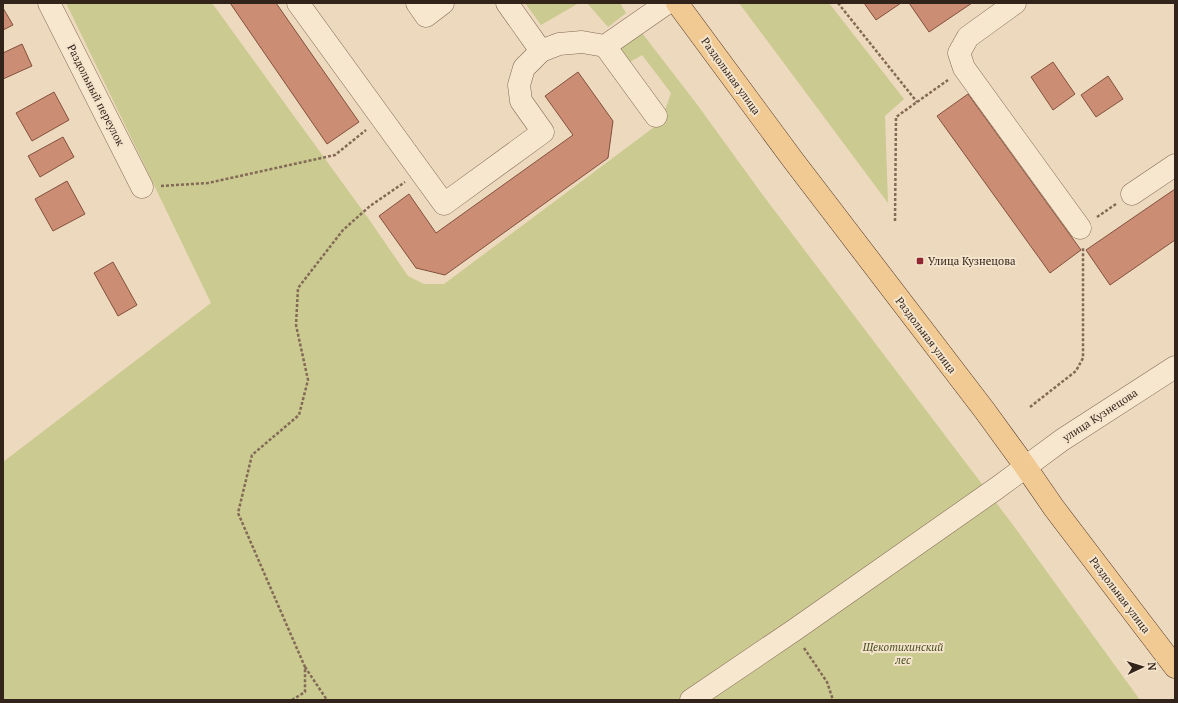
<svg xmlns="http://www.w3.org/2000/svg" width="1178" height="703" font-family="'PT Serif',serif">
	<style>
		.green { fill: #caca91 }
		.building { fill: #cb8d73; stroke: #83513d }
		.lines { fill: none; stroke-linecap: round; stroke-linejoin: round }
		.minor-casing { stroke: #846a56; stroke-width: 23 }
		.major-casing { stroke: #51392b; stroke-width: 23 }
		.path { stroke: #846a56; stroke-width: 2.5; stroke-dasharray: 3 2; stroke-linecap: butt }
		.minor { stroke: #f8e7cf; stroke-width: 22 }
		.major { stroke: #f1c993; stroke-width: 22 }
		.poi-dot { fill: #922734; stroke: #f4e4cc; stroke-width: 1.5 }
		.labels { text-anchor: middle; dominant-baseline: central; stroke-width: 4; stroke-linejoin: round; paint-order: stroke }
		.street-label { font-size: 11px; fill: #33241b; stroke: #f4e4cc }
		.poi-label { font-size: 11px; fill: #33241b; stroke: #f4e4cc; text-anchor: start }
		.park-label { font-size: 11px; font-style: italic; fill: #495022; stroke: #f4e4cc }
	</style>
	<rect width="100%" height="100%" fill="#edd9bd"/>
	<path class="green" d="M66,3H212L368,218L408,276L424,284H444L661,122L671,93L642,55L630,62L618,48L642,33L696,103L762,194L1013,525L1140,700H3V462L211,303Z
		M525,3H579L541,25Z
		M587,3H620L626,13L608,27Z
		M739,3H829L904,99L885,116L888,203Z"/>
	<path class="building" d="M230,3H276L359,122L327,144Z
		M864,3H901L876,20Z
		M909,3H972L929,32Z
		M3,8L13,25L3,30Z
		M22,44L32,66L3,79V53Z
		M1053,62L1075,94L1053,110L1031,77Z
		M578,72L613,121L608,158L445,275L416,268L379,216L409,194L436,233L573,135L545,96Z
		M1108,76L1123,99L1096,117L1081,95Z
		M54,92L69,120L32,141L16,113Z
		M968,94L1081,250L1050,273L937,116Z
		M63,137L74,157L40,177L28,156Z
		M67,181L85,214L53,231L35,199Z
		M1175,189V240L1110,285L1086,250Z
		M113,262L137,305L118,316L94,273Z"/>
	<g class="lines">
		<g class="minor-casing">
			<path id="minor" d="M49,3L142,187
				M298,3L444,204L543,132L521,101L519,85L524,68L541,51L559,44L582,42L605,46L667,3
				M417,3L426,16L443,3
				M507,3L541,51
				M1015,3L968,37L959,53L964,68L1080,228
				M605,46L656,116
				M1132,194L1175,165
				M691,700L793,631L997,488L1062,440L1175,367"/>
		</g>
		<g class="major-casing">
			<path id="major" d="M677,3L793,160L985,411L1025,466L1054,508L1175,667"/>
		</g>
		<path class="path" d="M838,3L917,102
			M161,186L208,183L335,155L366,130
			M1097,217L1116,204
			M895,221L896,117L948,80
			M1030,407L1076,371L1083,358V247
			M804,648L827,682L833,700
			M305,667L327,700
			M292,700L305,692V667L238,513L252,455L299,415L308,380L296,325L298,288L343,230L370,206L405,182"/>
		<use href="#minor" class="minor"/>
		<use href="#major" class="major"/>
	</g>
	<rect class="poi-dot" x="916" y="257" width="8" height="8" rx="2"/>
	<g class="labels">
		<g class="street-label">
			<text transform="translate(731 76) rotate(54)">Раздольная улица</text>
			<text transform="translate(96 95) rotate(63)">Раздольный переулок</text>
			<text transform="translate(926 335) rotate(53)">Раздольная улица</text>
			<text transform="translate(1100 415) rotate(-33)">улица Кузнецова</text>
			<text transform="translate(1120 595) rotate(53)">Раздольная улица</text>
		</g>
		<g class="poi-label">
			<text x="928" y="261">Улица Кузнецова</text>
		</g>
		<g class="park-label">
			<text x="903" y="647">Щекотихинский<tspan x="903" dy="13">лес</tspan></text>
		</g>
	</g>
	<rect width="1178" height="703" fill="none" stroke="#33241b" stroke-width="8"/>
	<g transform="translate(1142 667) rotate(86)" stroke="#f4e4cc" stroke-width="3" paint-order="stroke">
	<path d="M0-3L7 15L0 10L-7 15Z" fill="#33241b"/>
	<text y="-6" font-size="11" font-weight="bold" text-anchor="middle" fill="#33241b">N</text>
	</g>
</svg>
